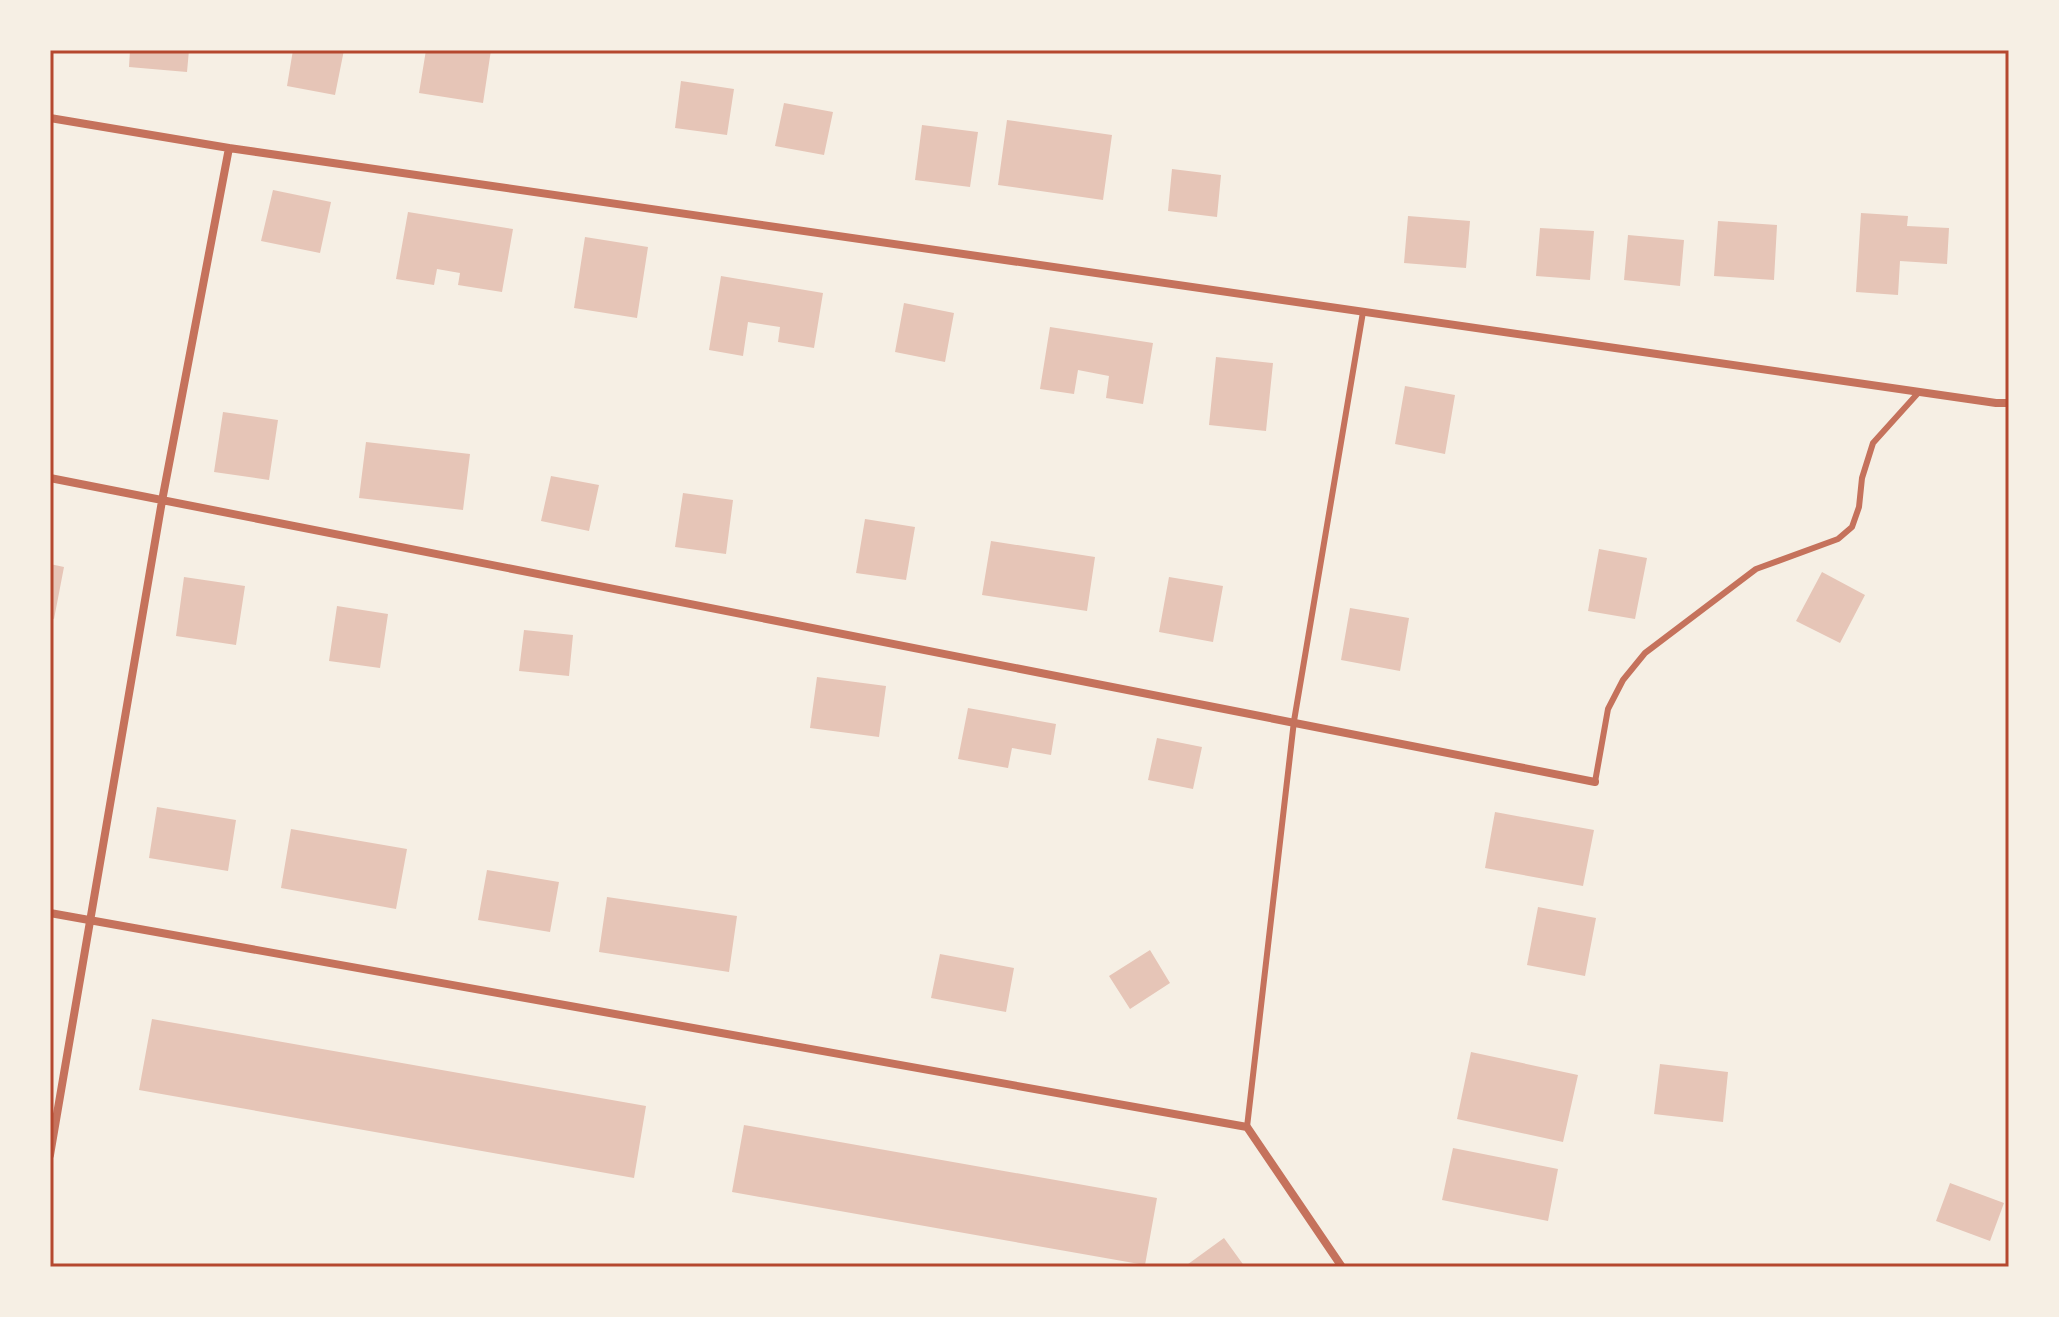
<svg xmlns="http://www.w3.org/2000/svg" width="2059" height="1317" font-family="'PT Sans Narrow',sans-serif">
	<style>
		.building { fill: #e6c5b7 }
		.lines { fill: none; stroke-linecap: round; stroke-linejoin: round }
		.service { stroke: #c5725c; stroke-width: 6 }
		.minor { stroke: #c5725c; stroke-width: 8 }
		.neatline { fill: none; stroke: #b5482f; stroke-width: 3 }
	</style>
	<rect width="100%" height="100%" fill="#f6efe4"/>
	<path class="building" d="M130,50H189L187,72L129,67Z
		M293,50H344L335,95L287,86Z
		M426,50H491L483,103L419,93Z
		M681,81L734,89L727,135L675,128Z
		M784,103L833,112L824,155L775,146Z
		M1007,120L1112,135L1103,200L998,185Z
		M922,125L978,132L970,187L915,180Z
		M1172,169L1221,175L1217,217L1168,211Z
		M273,190L331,202L320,253L261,241Z
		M408,212L513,229L502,292L458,285L460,273L437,269L434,285L396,279Z
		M1861,213L1908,216L1907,226L1949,228L1947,264L1900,261L1898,295L1856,292Z
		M1408,216L1470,221L1466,268L1404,263Z
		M1718,221L1777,225L1774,280L1714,276Z
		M1540,228L1594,231L1590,280L1536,276Z
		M1628,235L1684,240L1680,286L1624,280Z
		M585,237L648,247L637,318L574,308Z
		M721,276L823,293L814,348L778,342L780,327L748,322L743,356L709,350Z
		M904,303L954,313L945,362L895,352Z
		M1050,327L1153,343L1143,404L1106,398L1109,376L1078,370L1074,394L1040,389Z
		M1216,357L1273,363L1266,431L1209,425Z
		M1405,386L1455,395L1445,454L1395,444Z
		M223,412L278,420L269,480L214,472Z
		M366,442L470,454L463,510L359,498Z
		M551,476L599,485L589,531L541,521Z
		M683,493L733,500L726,554L675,547Z
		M865,519L915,527L906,580L856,573Z
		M991,541L1095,557L1087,611L982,595Z
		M1599,549L1647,558L1635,619L1588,611Z
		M50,564L64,567L54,619L50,618Z
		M1822,572L1865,595L1840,643L1796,621Z
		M184,577L245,586L236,645L176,636Z
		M1169,577L1223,586L1213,642L1159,632Z
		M337,606L388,614L380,668L329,661Z
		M1350,608L1409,618L1400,671L1341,660Z
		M524,630L573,635L569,676L519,671Z
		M817,677L886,686L879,737L810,728Z
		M968,708L1056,724L1051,755L1012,748L1008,768L958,759Z
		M1157,738L1202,747L1193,789L1148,780Z
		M157,807L236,820L228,871L149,858Z
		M1495,812L1594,830L1583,886L1485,868Z
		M291,829L407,849L396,909L281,888Z
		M487,870L559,882L550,932L478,920Z
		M607,897L737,916L729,972L599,952Z
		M1538,907L1596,918L1585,976L1527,965Z
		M1150,950L1170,983L1130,1009L1109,976Z
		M940,954L1014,968L1006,1012L931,998Z
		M152,1019L646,1106L634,1178L139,1090Z
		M1471,1052L1578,1075L1563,1142L1457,1119Z
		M1660,1064L1728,1072L1723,1122L1654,1114Z
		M744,1125L1157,1198L1145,1265L732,1192Z
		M1453,1148L1558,1169L1548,1221L1442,1200Z
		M1950,1183L2004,1203L1990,1241L1936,1221Z
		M1224,1238L1245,1267H1184Z"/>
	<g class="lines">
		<path class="service" d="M1595,782L1608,709L1623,680L1645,653L1756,569L1838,539L1852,527L1859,507L1862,478L1873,443L1919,392
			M1247,1127L1294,721L1363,312"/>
		<path class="minor" d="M50,118L229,148L1996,403H2009
			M50,478L1595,782
			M50,913L1247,1127L1342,1267
			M50,1155L162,501L229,148"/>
	</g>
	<rect width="2059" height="1317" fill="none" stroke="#f6efe4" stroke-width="104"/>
	<rect x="52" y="52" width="1955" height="1213" class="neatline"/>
</svg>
